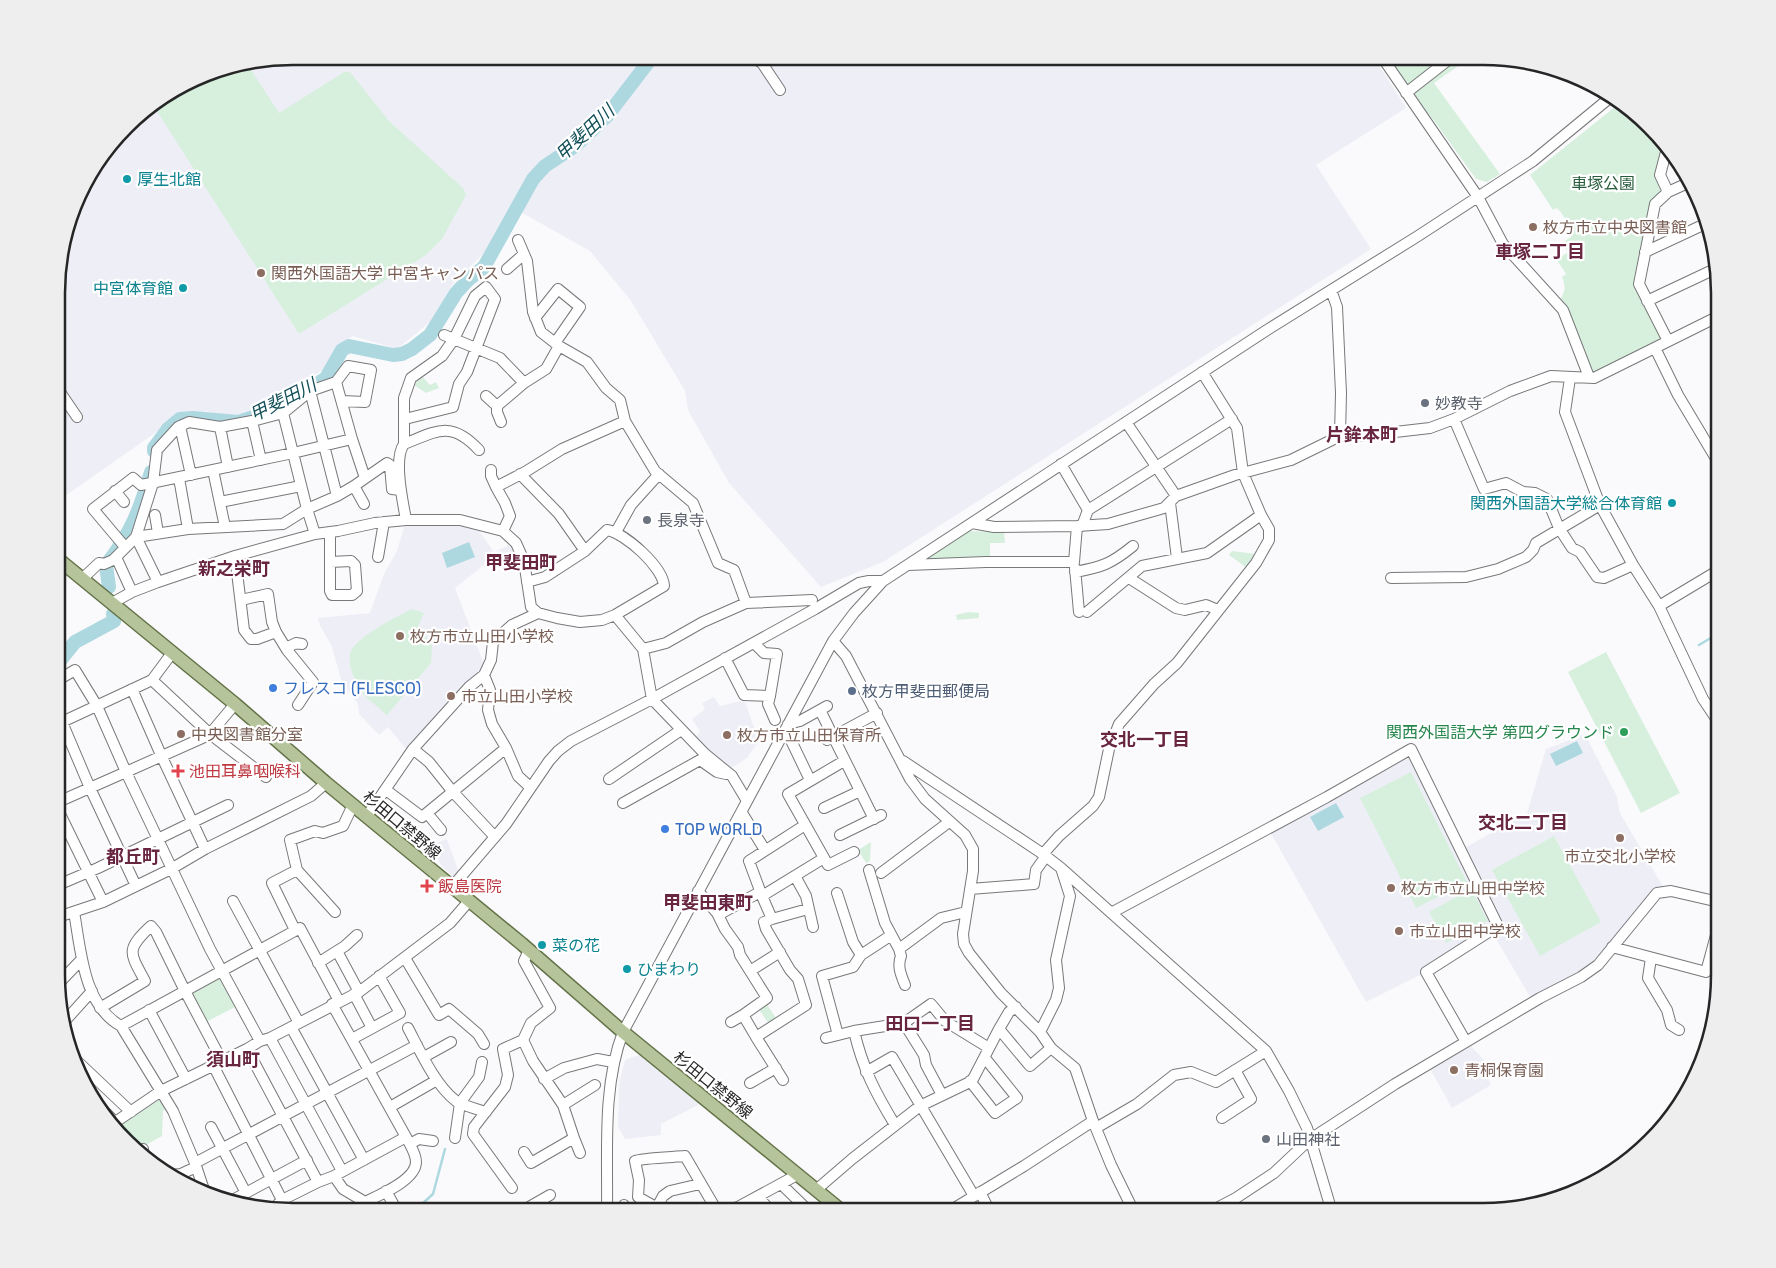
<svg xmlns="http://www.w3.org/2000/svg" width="1776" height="1268" font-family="Rubik,'Noto Sans JP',sans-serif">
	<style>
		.built { fill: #eeeef7 }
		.green { fill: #d7f0de }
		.water { fill: #add8e0 }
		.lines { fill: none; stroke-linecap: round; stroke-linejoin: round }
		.stream { stroke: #add8e0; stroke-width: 2.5 }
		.river { stroke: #add8e0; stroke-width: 14 }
		.minor-casing { stroke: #78787a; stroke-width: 12 }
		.major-casing { stroke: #647347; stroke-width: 15 }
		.minor { stroke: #fff; stroke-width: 10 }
		.major { stroke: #b6c49b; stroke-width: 12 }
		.culture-dot { fill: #0f9aa8; stroke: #fff; stroke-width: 2 }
		.education-dot { fill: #8d6e63; stroke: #fff; stroke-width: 2 }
		.worship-dot { fill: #6b7280; stroke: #fff; stroke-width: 2 }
		.shop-dot { fill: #3f7fe0; stroke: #fff; stroke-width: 2 }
		.service-dot { fill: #5c6f8a; stroke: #fff; stroke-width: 2 }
		.leisure-dot { fill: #2e9e5b; stroke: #fff; stroke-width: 2 }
		.health-dot { fill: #e0444e; stroke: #fff; stroke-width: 2 }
		.labels { text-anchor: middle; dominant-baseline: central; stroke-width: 4.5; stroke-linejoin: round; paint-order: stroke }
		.culture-label { font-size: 16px; fill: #0d838f; stroke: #fff; text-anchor: start }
		.park-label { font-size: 16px; fill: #295d3d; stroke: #fff }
		.education-label { font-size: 16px; fill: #785e54; stroke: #fff; text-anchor: start }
		.worship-label { font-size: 16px; fill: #5b616d; stroke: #fff; text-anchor: start }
		.shop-label { font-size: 16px; fill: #366cbe; stroke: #fff; text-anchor: start }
		.service-label { font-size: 16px; fill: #4e5e75; stroke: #fff; text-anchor: start }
		.leisure-label { font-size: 16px; fill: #27864d; stroke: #fff; text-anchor: end }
		.health-label { font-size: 16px; fill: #be3a42; stroke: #fff; text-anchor: start }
		.street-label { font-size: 16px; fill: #262627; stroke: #fff }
		.water-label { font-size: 18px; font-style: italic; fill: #124f59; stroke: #fff }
		.neighbourhood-label { font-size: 18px; font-weight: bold; fill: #682540; stroke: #fff }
		.rim { fill: none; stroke: #262627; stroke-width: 2.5 }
	</style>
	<rect width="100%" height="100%" fill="#fafafc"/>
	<path class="built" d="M293,56L1374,57L1406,108L1316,165L1371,249L883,562L821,587L729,483L688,410L685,391L631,301L590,251L510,206L495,242L452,285L436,317L397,349L353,336L339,345L323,370L266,406L229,417L206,411L175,419L58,501V262L81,188L137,115L202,74Z
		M405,524H451L479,531L494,552L512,544L515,551L500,560H490L455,588L485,667L408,751L388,727L379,735L359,714L358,704L342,683L332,647L320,625L318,618L370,613L384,574L397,551Z
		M714,697L720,706L741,701L745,702L759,741L747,758L730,769L695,739L700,731L692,719L705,709L702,703Z
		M1585,734L1617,797L1620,813L1666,892L1657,893L1598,965L1533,1002L1491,930L1426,972L1366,1002L1268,828L1411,749L1461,850L1527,813L1546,749Z
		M447,839L459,873L454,878L440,864L433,844Z
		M1471,1046L1493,1070L1488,1078L1491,1085L1452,1108L1430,1069Z
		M644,1053L704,1102L661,1124V1135L625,1139L618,1127L619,1083L625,1060Z"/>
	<path class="green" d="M1385,57H1471L1434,83L1500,174L1487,182L1476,179L1435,122L1398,77Z
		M248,65L279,113L344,72H350L389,121L463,188L466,195L442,239L426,255L299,334L153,105L202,74Z
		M1621,102L1628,105L1662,147L1656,176L1665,194L1656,198L1636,285L1661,335L1659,341L1596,372L1591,370L1560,300C1565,292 1566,286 1562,277L1566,274L1557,260L1568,252L1562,243L1571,237L1572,229L1560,211L1556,208L1553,210L1530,175Z
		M422,376L430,385L436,382L439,388L426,393L414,385Z
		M968,531L1004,532L1005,543H990V559H923Z
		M1232,551L1256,554L1247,568L1229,555Z
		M412,609L424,613L418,626L432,646L431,663L387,715C378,707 365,698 359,688C354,678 348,665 350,654C353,638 398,616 412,609Z
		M969,612L979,613V618L957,620L956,615Z
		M1606,652L1680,793L1641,813L1568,672Z
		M1411,772L1467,882L1416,908L1360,798Z
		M1554,836L1601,922L1540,956L1492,870Z
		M871,842L870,861L866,863L858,850Z
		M1471,889L1488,921L1446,943L1429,912Z
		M219,977L235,1007L206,1022L191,993Z
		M766,1003L776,1018L769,1024L758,1008Z
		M159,1100L167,1108L163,1111L162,1136L137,1150L124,1135L120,1125Z"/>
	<path class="water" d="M469,542L475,557L447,568L442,553Z
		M1577,741L1583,753L1556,766L1550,754Z
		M1336,803L1344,817L1318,831L1310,817Z"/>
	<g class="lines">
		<path class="stream" d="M1713,253V267
			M1714,273L1716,315
			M1716,320L1713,345L1719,356
			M1699,645L1719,633
			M418,1211L422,1204L433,1194L445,1149"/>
		<path class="river" d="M154,451V448L168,429L180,419L193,418L238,422L257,416L289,402L326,378L342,350L349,346L393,355L402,354L412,349L430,335L456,293L468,280L484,267L533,179L545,166L575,146L607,116L653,56
			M109,587L106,565C131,534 140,509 151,472
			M58,663L75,642L114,621L113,614"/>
		<g class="minor-casing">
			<path id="minor" d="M750,56L762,63L780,90
				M1382,57L1478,197L1503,244L1563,310L1589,377
				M1406,93L1452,57
				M1666,152L1660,175L1668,192L1655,204L1639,284L1668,341
				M1668,192L1690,182
				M518,240L527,261L533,312L541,332L559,346
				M1645,252L1705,224
				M507,269L524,254
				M1331,290L1337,307L1341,393L1340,436
				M1647,301L1717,268
				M535,318L558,289L580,307L555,343
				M444,335L500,358L524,383L546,369L559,346L587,362L606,388L620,400L625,421
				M1655,348L1678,395L1715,457
				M1570,378L1565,412L1600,505L1633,565L1659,606L1703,699L1719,723
				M336,382L348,366L371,370L365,402L342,401
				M58,389L77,417
				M310,391L337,496
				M486,396L497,406
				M283,413L293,453L352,439L365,478
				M405,419L453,407L459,384L467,372L495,299L486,287L475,296L454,339L442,356L411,378L404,398V444C393,459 403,502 406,520
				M1454,419L1484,489L1506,483L1523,492L1535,493L1547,499L1559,528L1572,548L1580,552L1597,577L1604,578L1633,565
				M252,421L261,460
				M501,422L497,412V406L524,383
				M1126,422L1176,496
				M180,426L191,475
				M220,427L228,467
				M404,444C437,431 451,420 479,450
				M1061,464L1088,510
				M213,470L225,527
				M491,470V476L496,487
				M520,474L559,514L585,551
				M179,478L188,529
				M354,486L364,504
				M115,491L124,502
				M220,502L301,486
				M1170,503L1177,558
				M155,515L158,533
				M972,523L994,527L1077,526L1108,524L1164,508L1176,496L1235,475L1291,460L1340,436L1369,435L1430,428L1454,419L1510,391L1551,376L1594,378L1719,316
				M1082,526L1088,510L1232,419
				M503,531L510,516L505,503L496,487L525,472L562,449L625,421L655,471L693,503L718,563L734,570L746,603
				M330,532V591L332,595H352L357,591L355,565L351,561L330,562
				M616,532L631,505L659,474
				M125,547L93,509L133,478L141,485L151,483L293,453L307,509L337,496L354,486L387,463L390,465L392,489L400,490
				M235,556L244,630L251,639H257L276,632L287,650L313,682L298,705
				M116,557L132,592
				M378,557L384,522
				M908,565L986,562H1074L1077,526
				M1075,568L1079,612
				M1075,572C1102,567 1111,564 1133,546
				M1129,578L1176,608L1185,610L1206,605L1218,610
				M1391,578L1466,577L1498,569L1526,557L1533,550L1536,543L1600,505
				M82,579L99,563L104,564L113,560L136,537L188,529L283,524L307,509L315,534
				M158,582L136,537L153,483L157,450L178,427L189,422L220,427L252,421L283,413L310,391L336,382L352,439
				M241,600L268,594L272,622L276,632
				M112,603L132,592L158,582L235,556L315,534L338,531L375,523L406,520H460L503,531L516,543L524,561L531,607L538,613L557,618L580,622L602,620L615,615L664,586C663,567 625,533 607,530L585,551L545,577L527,582
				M1659,606L1719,570
				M1087,612L1142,566L1207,553L1261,515
				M615,615L643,649L652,699L705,754L732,776L747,801
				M833,641L846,656L910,779L925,799L965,835L973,849V871L963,934L964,944L969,953L1001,993L1040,1032L1051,1048L1075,1068L1093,1121L1111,1165L1134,1212
				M286,648L296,643L302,644
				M643,649L666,643L703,622L746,603L812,600
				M725,658L744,695L770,696L777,654L764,653L754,643
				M484,675L490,690L488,710L492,724L506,748L518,776L530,787
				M58,680L75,670L97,706L126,772L58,802
				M152,680L210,734L266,777
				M132,689L161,755L205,849
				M770,696L768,704L775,720
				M235,704L209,735L126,772L210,949L260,1041
				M820,710L874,819
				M788,724L800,721L827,706
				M786,730L810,780
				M827,740L877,713
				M413,749L429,762L453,792L495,837
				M844,761L788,794L828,865L854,852
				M903,761L1043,854L1061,868L1266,1051L1289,1091L1307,1128L1332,1212
				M609,779L681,730
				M386,790L422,817L506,748
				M623,803L700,760L717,772L726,774
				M824,808L860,791
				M58,810L103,902
				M427,813L441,830
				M742,813L765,850
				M367,816L413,749L469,687L484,675L491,660L493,642L512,625L538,613
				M805,825L749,861L762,896L824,858
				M840,835L881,815
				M1043,854L1059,836L1093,806L1099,797L1109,749L1119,724L1154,684L1177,663L1256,563L1269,540V529L1261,515L1243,473L1237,428L1202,372
				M869,870L885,923L899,949L941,918L966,912
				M881,873L949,822
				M795,876L806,896L813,927
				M58,885L98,868L228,805
				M136,886L90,788L62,722L152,680L172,653
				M452,887L506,824L549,761L558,751L571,741L652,699L815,609L859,583L869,581H883
				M970,889L1034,884L1036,870L1046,856
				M698,891L717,913L725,929L738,947L740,955L767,998L743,1015L756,1037L806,1005L798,979L790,970L766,929L764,922L772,919L762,896
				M837,893L853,942L861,955
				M233,901L299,1023
				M74,912C81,950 83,1005 121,1026L173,1111L195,1163L205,1193
				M335,912L297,870L290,840L315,831L323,833L343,826L352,807L354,806
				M1111,913L1327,797L1411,749L1498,926L1426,972L1466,1042
				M718,915L760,892
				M58,917L103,902L171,869L205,849L311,796L326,783
				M772,919L808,909
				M295,930L272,883L297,870
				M1612,947L1706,972L1719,924
				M899,949L901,956C897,966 901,975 905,985
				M337,951L359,992
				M405,958L439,1015L449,1009L478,1034L484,1044
				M1651,958L1648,978L1667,1010L1671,1025L1679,1030
				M318,963L345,946L357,935
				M750,971L780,952
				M58,984L82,959
				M354,994L372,1028
				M332,1004L406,1137C410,1145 416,1153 416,1162C416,1180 380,1195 365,1202L343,1189L334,1176
				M100,1008L145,981C130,953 125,950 151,926L156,932L185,991L222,1061
				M149,1010L186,1079
				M64,1022L92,991
				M731,1022L743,1015
				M904,1023L931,1004L945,1021L989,1048
				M121,1026L300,928L339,1001
				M291,1027L364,1160
				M408,1028C420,1051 435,1085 456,1101C464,1106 477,1109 486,1112
				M999,1029L1030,1066L1051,1048
				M854,1031C863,1069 875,1092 895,1125
				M1040,1032L1056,1000L1059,988L1056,960L1070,896L1061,868
				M838,1035L822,976L853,967L861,955L890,936
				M756,1037L783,1080
				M270,1038L342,1171
				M826,1038L854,1031L904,1023L924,1055L926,1065L942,1095
				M352,1039L400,1013L379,976
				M247,1049L318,1182
				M424,1057L451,1042
				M76,1060L131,1112
				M213,1065L282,1200
				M866,1072L892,1057L974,1196
				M544,1079L564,1068L597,1059L613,1062
				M970,1081L995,1113L1017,1098L985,1058
				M750,1083L776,1068
				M91,1098L115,1122
				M563,1105L595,1085
				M390,1107L437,1080
				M1222,1118L1251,1099L1235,1070
				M114,1123L161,1091L247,1049L260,1041L270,1038L359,992L450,923L469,901
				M211,1127L246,1193
				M1096,1128L1137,1104L1174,1075L1191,1072L1216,1082L1266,1051
				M455,1138L460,1103L479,1077L482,1062
				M574,1138L580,1153
				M410,1144L419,1139L433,1141
				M143,1149L144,1157
				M524,1152L531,1163L574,1138L563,1105L533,1061L523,1040L531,1023L550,1008L524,961L529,950
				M195,1163L417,1045
				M171,1175L181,1174L196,1167
				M781,1184L809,1211
				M512,1188L473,1134L474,1127L505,1087L508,1075L503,1049L523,1040
				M816,1190L852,1159L920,1106L972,1081L999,1029L1009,1012L1016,1007
				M386,1191L397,1211
				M980,1192L990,1212
				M758,1197L771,1211
				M229,1202L307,1160
				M624,1205V1211
				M272,1210L282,1200L318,1182L334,1176L406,1137
				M360,1211L365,1202
				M522,1211L550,1195
				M607,1211C608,1153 602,1087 623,1032L833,641L854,613L883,581L1267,330L1418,236L1533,161L1612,96
				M655,1211L663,1196L670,1191L700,1184
				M663,1211L638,1197L639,1180L635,1161C641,1158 675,1157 685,1156L717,1211
				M720,1211L738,1207L797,1175
				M948,1212L1024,1166L1093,1121
				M1209,1212L1236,1198L1274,1173L1309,1140L1395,1084L1540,998L1581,977L1598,965L1657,893L1671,891L1719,902"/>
		</g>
		<g class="major-casing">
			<path id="major" d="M58,559L235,704L326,783L522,944L623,1032L842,1211"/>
		</g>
		<use href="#minor" class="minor"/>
		<use href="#major" class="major"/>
	</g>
	<g class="culture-dot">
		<circle cx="127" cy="179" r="5"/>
		<circle cx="183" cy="288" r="5"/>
		<circle cx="1672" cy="503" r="5"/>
		<circle cx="542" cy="945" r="5"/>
		<circle cx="627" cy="969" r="5"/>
	</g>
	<g class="education-dot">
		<circle cx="1533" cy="227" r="5"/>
		<circle cx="261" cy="273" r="5"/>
		<circle cx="400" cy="636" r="5"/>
		<circle cx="451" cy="696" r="5"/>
		<circle cx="181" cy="734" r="5"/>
		<circle cx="727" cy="735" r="5"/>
		<circle cx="1620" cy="838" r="5"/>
		<circle cx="1391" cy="888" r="5"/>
		<circle cx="1399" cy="931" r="5"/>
		<circle cx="1454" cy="1070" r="5"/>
	</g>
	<g class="worship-dot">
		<circle cx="1425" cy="403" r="5"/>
		<circle cx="647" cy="520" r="5"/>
		<circle cx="1266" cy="1139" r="5"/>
	</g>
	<g class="shop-dot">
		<circle cx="273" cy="688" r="5"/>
		<circle cx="665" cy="829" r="5"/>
	</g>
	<circle class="service-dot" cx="852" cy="691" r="5"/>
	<circle class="leisure-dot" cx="1624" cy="732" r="5"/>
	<g class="health-dot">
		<path d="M175.5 763.5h5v5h5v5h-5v5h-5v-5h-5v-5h5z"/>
		<path d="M424.5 878.5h5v5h5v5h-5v5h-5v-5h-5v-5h5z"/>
	</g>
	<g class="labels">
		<g class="culture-label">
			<text x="137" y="179">厚生北館</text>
			<text x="173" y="288" text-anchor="end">中宮体育館</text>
			<text x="1662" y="503" text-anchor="end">関西外国語大学総合体育館</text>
			<text x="552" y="945">菜の花</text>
			<text x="637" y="969">ひまわり</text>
		</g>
		<g class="park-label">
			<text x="1603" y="183">車塚公園</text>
		</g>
		<g class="education-label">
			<text x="1543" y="227">枚方市立中央図書館</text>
			<text x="271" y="273">関西外国語大学 中宮キャンパス</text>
			<text x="410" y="636">枚方市立山田小学校</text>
			<text x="461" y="696">市立山田小学校</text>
			<text x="191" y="734">中央図書館分室</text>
			<text x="737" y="735">枚方市立山田保育所</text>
			<text x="1620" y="856" text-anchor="middle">市立交北小学校</text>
			<text x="1401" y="888">枚方市立山田中学校</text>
			<text x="1409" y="931">市立山田中学校</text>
			<text x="1464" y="1070">青桐保育園</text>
		</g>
		<g class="worship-label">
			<text x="1435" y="403">妙教寺</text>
			<text x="657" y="520">長泉寺</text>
			<text x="1276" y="1139">山田神社</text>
		</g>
		<g class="shop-label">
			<text x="283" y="688">フレスコ (FLESCO)</text>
			<text x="675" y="829">TOP WORLD</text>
		</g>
		<g class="service-label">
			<text x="862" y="691">枚方甲斐田郵便局</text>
		</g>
		<g class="leisure-label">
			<text x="1614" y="732">関西外国語大学 第四グラウンド</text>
		</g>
		<g class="health-label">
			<text x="189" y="771">池田耳鼻咽喉科</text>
			<text x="438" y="886">飯島医院</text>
		</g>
		<g class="street-label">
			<text transform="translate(402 825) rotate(40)">杉田口禁野線</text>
			<text transform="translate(713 1085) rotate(39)">杉田口禁野線</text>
		</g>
		<g class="water-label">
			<text transform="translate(585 133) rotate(-43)">甲斐田川</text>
			<text transform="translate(283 400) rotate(-27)">甲斐田川</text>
		</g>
		<g class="neighbourhood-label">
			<text x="1540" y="252">車塚二丁目</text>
			<text x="1362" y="435">片鉾本町</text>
			<text x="521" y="563">甲斐田町</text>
			<text x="234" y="569">新之栄町</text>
			<text x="1145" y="740">交北一丁目</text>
			<text x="1523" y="823">交北二丁目</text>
			<text x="133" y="857">都丘町</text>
			<text x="708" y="903">甲斐田東町</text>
			<text x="930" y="1024">田口一丁目</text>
			<text x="233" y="1060">須山町</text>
		</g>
	</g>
	<path d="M0 0H1776V1268H0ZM293 65H1483A228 228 0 0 1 1711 293V975A228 228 0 0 1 1483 1203H293A228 228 0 0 1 65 975V293A228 228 0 0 1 293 65Z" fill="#eee" fill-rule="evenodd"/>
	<path class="rim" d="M293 65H1483A228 228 0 0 1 1711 293V975A228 228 0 0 1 1483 1203H293A228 228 0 0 1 65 975V293A228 228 0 0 1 293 65Z"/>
</svg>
